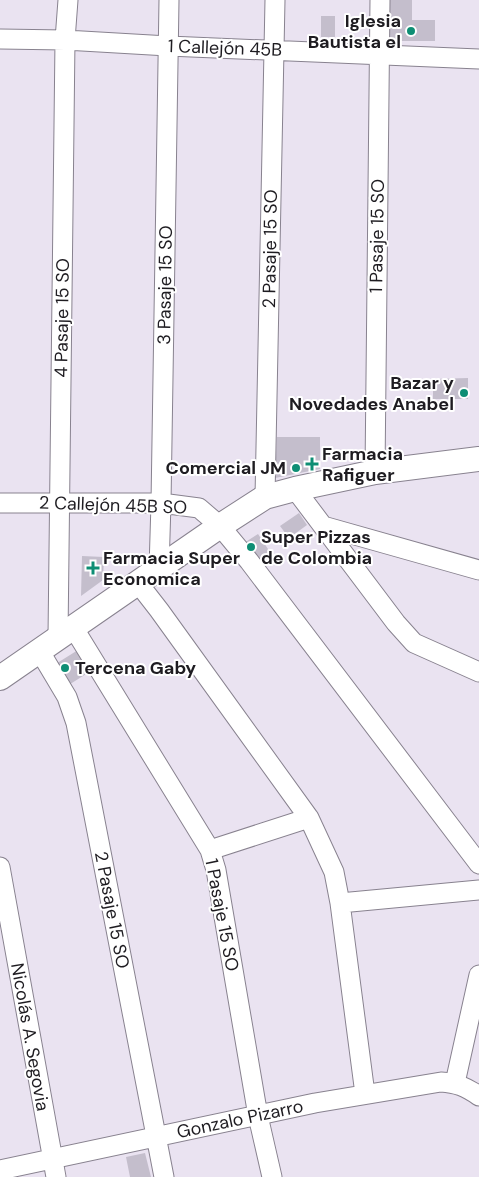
<svg xmlns="http://www.w3.org/2000/svg" width="479" height="1177" font-family="'DM Sans',sans-serif">
	<style>
		.building { fill: #c4becc }
		.lines { fill: none; stroke-linecap: round; stroke-linejoin: round }
		.minor-casing { stroke: #88828f; stroke-width: 21 }
		.tertiary-casing { stroke: #88828f; stroke-width: 26 }
		.minor { stroke: #fff; stroke-width: 19 }
		.tertiary { stroke: #fff; stroke-width: 24 }
		.poi-dot { fill: #0e8e74; stroke: #fff; stroke-width: 2 }
		.labels { text-anchor: middle; dominant-baseline: central; stroke-width: 4; stroke-linejoin: round; paint-order: stroke }
		.poi-label { font-size: 18px; font-weight: bold; fill: #1e1c21; stroke: #fff; text-anchor: start }
		.street-label { font-size: 18px; fill: #1e1c21; stroke: #fff }
	</style>
	<rect width="100%" height="100%" fill="#eae3f1"/>
	<path class="building" d="M388,0H412V20H435V41H388Z
		M321,16H335V37H321Z
		M468,378V399H433V379Z
		M277,437H320V469L275,478Z
		M299,513L307,525L289,538L280,526Z
		M258,534L270,552L257,562L244,543Z
		M82,556L104,557L103,580L81,596Z
		M78,650L91,671L67,686L54,665Z
		M145,1153L151,1177H130L126,1157Z"/>
	<g class="lines">
		<g class="minor-casing">
			<path id="minor" d="M0,39L65,40L168,46L479,59
				M375,472L380,0
				M295,489L396,623L414,643L479,672
				M265,497L275,0
				M0,503H161L199,508L220,526L249,561L479,864
				M323,526L479,570
				M159,569L161,503L169,0
				M138,583L159,610L309,818L334,872L340,903L365,1094
				M73,627L210,850L216,870L258,1116L272,1177
				M58,637L65,40L68,0
				M39,650L67,697L76,723L164,1177
				M210,850L309,818
				M0,867L56,1177
				M340,903L479,890
				M455,1083L479,975
				M0,1170L315,1103L441,1082C457,1083 466,1087 479,1096"/>
		</g>
		<g class="tertiary-casing">
			<path id="tertiary" d="M0,678L220,526L265,497L295,489L375,472L479,459"/>
		</g>
		<use href="#minor" class="minor"/>
		<use href="#tertiary" class="tertiary"/>
	</g>
	<g class="poi-dot">
		<circle cx="411" cy="31" r="5"/>
		<circle cx="464" cy="393" r="5"/>
		<path d="M309.5 456.5h5v5h5v5h-5v5h-5v-5h-5v-5h5z"/>
		<circle cx="296" cy="468" r="5"/>
		<circle cx="251" cy="547" r="5"/>
		<path d="M90.5 560.5h5v5h5v5h-5v5h-5v-5h-5v-5h5z"/>
		<circle cx="65" cy="668" r="5"/>
	</g>
	<g class="labels">
		<g class="poi-label">
			<text x="401" y="21" text-anchor="end">Iglesia<tspan x="401" dy="21">Bautista el</tspan></text>
			<text x="454" y="383" text-anchor="end">Bazar y<tspan x="454" dy="21">Novedades Anabel</tspan></text>
			<text x="322" y="454">Farmacia<tspan x="322" dy="21">Rafiguer</tspan></text>
			<text x="286" y="468" text-anchor="end">Comercial JM</text>
			<text x="261" y="537">Super Pizzas<tspan x="261" dy="21">de Colombia</tspan></text>
			<text x="103" y="558">Farmacia Super<tspan x="103" dy="21">Economica</tspan></text>
			<text x="75" y="668">Tercena Gaby</text>
		</g>
		<g class="street-label">
			<text transform="translate(225 48) rotate(2)">1 Callejón 45B</text>
			<text transform="translate(377 236) rotate(-89)">1 Pasaje 15 SO</text>
			<text transform="translate(270 249) rotate(-89)">2 Pasaje 15 SO</text>
			<text transform="translate(165 285) rotate(-89)">3 Pasaje 15 SO</text>
			<text transform="translate(62 318) rotate(-89)">4 Pasaje 15 SO</text>
			<text transform="translate(113 505) rotate(2)">2 Callejón 45B SO</text>
			<text transform="translate(112 910) rotate(79)">2 Pasaje 15 SO</text>
			<text transform="translate(222 915) rotate(79)">1 Pasaje 15 SO</text>
			<text transform="translate(30 1037) rotate(80)">Nicolás A. Segovia</text>
			<text transform="translate(240 1119) rotate(-12)">Gonzalo Pizarro</text>
		</g>
	</g>
</svg>
